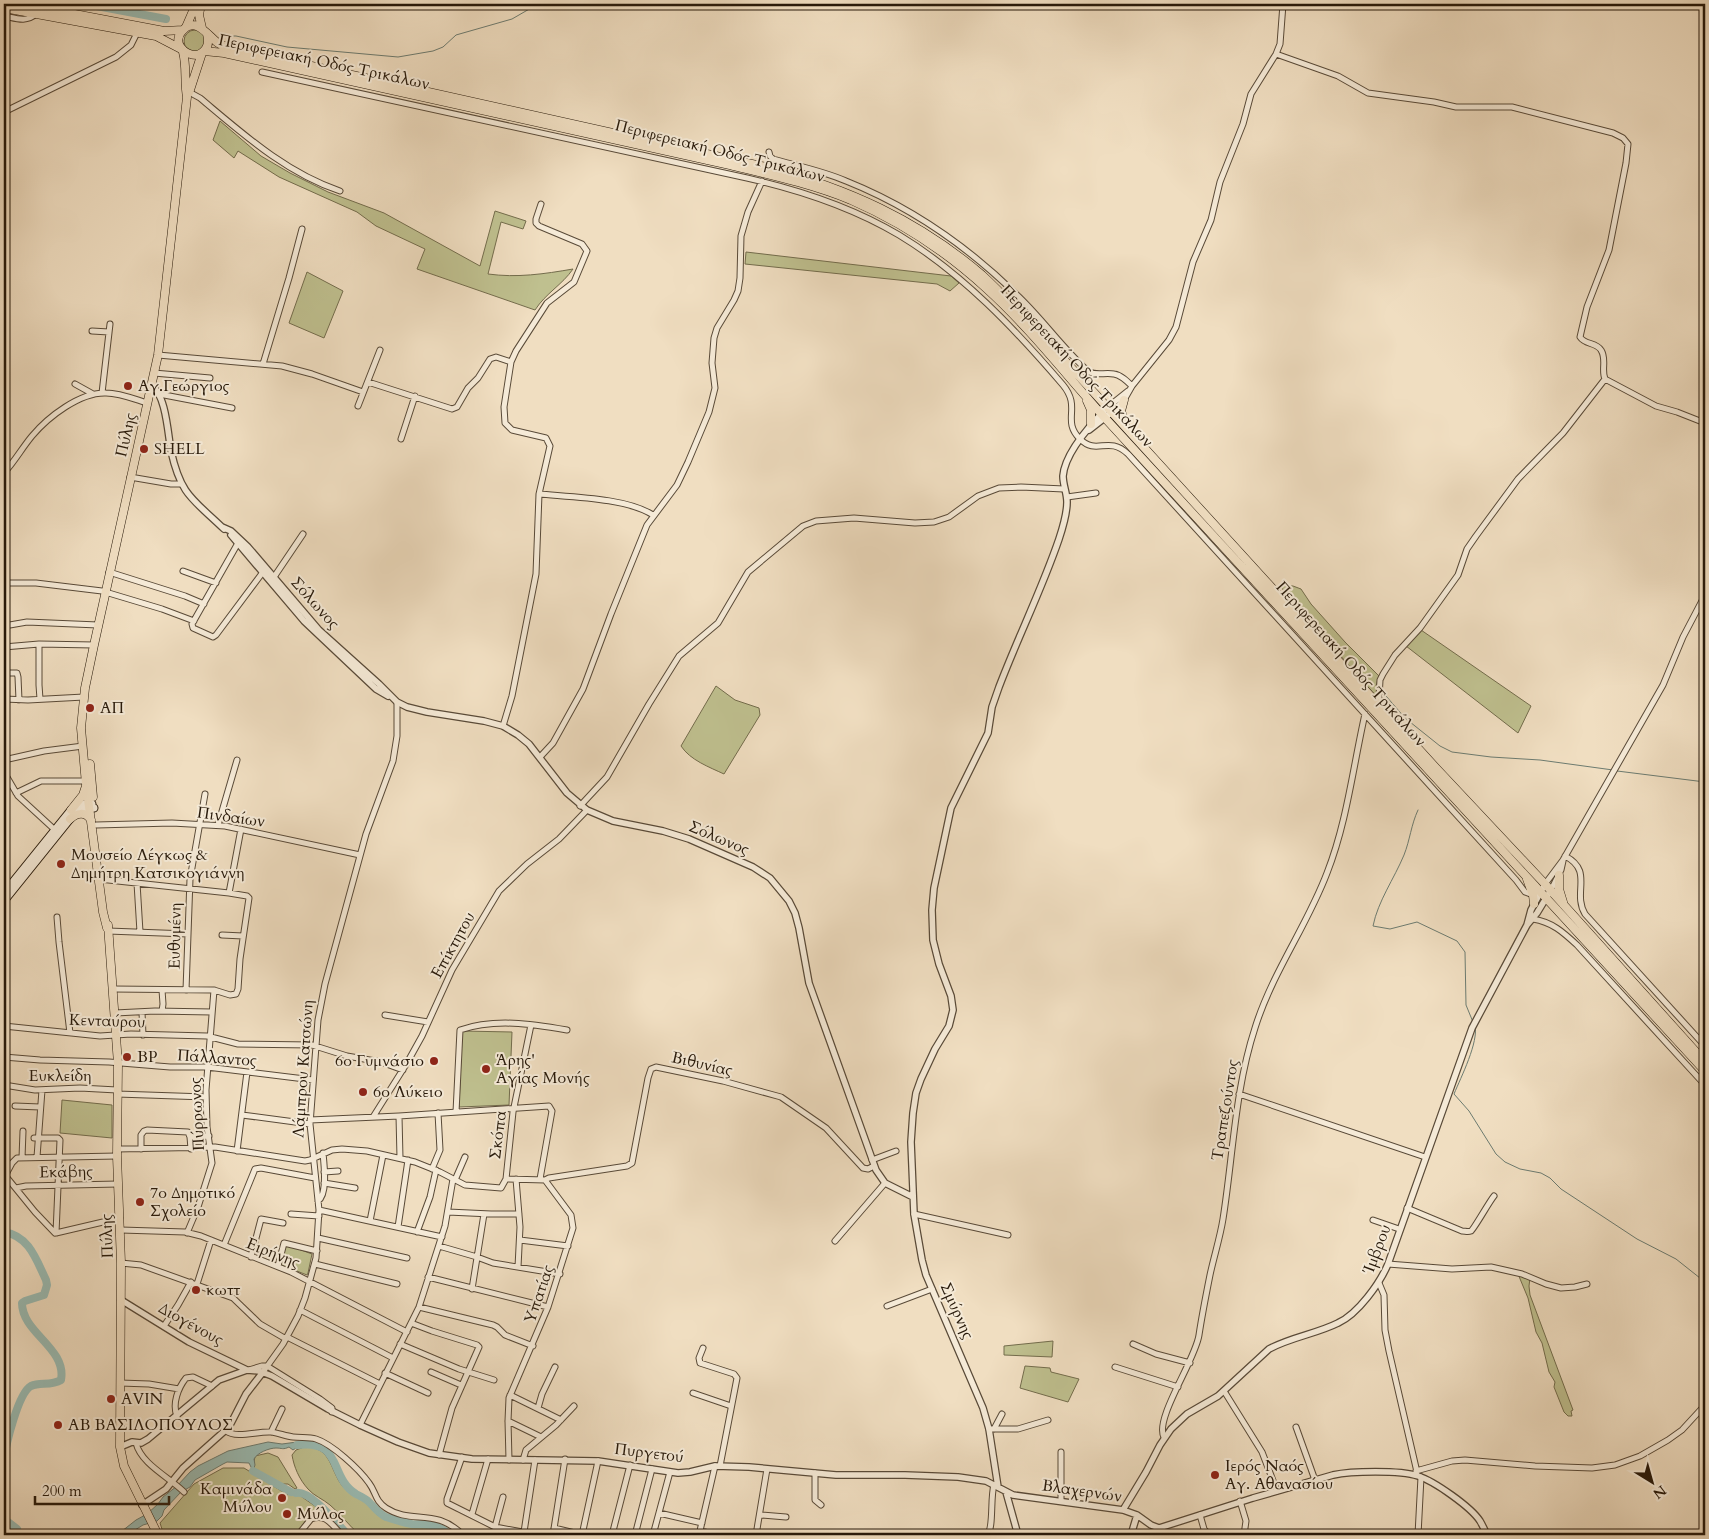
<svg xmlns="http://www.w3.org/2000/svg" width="1709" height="1539" font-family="Cardo,serif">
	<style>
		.green { fill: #bfc08f; stroke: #736c4c }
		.water { fill: #9abcb4; stroke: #6c7b70 }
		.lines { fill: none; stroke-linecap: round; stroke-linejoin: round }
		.stream { stroke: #6c7b70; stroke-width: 1 }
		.river { stroke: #9abcb4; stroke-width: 8 }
		.minor-casing { stroke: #594a38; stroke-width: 7 }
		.tertiary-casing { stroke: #594a38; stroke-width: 8 }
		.secondary-casing { stroke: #27190a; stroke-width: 9 }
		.primary-casing { stroke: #27190a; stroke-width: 9 }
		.minor { stroke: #f5ead7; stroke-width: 5 }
		.tertiary { stroke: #f5ead7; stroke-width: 5.5 }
		.secondary { stroke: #f5ead7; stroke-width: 7 }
		.primary { stroke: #f0dec1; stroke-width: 8 }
		.poi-dot { fill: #8f2418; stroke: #f5ead7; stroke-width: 2 }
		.labels { text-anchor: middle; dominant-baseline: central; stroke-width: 4; stroke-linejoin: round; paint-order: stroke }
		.street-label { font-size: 16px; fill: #27190a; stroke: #f5ead7 }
		.poi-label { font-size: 16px; fill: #27190a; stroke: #f5ead7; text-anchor: start }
	</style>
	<rect width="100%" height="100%" fill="#f0dec1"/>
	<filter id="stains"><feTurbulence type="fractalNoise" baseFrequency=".004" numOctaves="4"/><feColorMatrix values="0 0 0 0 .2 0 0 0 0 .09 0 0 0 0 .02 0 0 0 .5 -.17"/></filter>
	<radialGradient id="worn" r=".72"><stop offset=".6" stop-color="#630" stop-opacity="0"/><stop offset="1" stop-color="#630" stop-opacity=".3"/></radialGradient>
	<path class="green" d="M184 41a11 11 0 1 1 22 0a11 11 0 1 1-22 0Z
		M220,121L261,156L290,173L328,192L384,213L480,266L495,211L526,221L523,229L501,222L488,274C517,278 544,274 573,269C562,285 546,293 535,310L417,269L425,249L376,226L357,212L279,177L238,151L234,158L213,140Z
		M746,252L951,276L959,283L950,291L937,284L745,264Z
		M307,272L343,291L324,338L289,323Z
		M1279,585L1293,586L1301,589L1311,604L1345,642L1379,676L1376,686L1377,692L1376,694L1373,693Z
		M1421,630L1531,706L1518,733L1406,646Z
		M716,686L735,700L759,708L760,715L724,774C709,767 690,760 681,746Z
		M462,1031L512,1032L509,1105L459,1107Z
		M62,1100L112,1105V1138L60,1133Z
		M285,1244L312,1254L308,1273L307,1275L279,1264Z
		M1518,1274L1530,1278L1529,1286L1530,1295L1573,1410L1571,1411L1572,1416H1568L1564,1412L1554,1387L1555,1382L1549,1372L1542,1343L1536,1332L1528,1298Z
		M1053,1341L1052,1357L1004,1355V1346Z
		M1025,1366L1050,1368L1051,1372L1079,1379L1068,1402L1020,1388Z
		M304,1447C334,1446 329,1474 346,1490C352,1495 360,1498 366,1502C369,1505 370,1508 373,1511C391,1530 428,1518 449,1535H360C349,1526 341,1514 330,1505C323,1499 314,1496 308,1489C299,1479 294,1467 292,1455L296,1450Z
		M268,1453L278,1457L297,1488L295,1489L288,1484H277L266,1475L253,1470L255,1456Z
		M223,1468H244L288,1495L292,1490L325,1513L310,1514L296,1535H164L160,1523L194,1484Z"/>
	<path class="water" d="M268,1442L282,1444L297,1442L296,1448L293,1450L289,1447C283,1450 282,1448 276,1448C269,1448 257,1453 254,1459L255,1465L253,1471L249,1463L227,1462L223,1464L195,1480L190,1487L181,1492L164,1510L162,1516L157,1521L143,1525L127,1535H117L136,1520L147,1514L158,1504L163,1497L177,1486L190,1472L198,1466L228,1451Z"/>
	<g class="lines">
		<path class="stream" d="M221,36H236L287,47L398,57L433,51L443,47L456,35L512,19L538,4
			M1386,696L1405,718L1440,746L1452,752L1491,757L1540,760L1613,770
			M1617,771L1705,782
			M1418,810C1411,825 1410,840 1404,855C1394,879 1378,901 1373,926L1390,929L1417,922L1457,941L1465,952L1466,1005L1473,1022
			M1475,1025C1479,1042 1461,1077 1454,1094L1469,1111L1496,1154L1505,1162L1520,1169L1541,1173L1550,1178L1561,1189L1637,1239L1676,1259L1705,1282"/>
		<path class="river" d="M86,4L166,19
			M4,1232C29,1236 36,1259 46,1280L47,1285L44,1295L25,1301L22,1303C22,1333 67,1348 61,1380C51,1386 40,1382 31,1386C18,1393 6,1445 4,1459
			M297,1445C344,1439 328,1477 356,1494C360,1496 365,1498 369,1502C374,1507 379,1514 386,1517C393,1519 404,1523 412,1524C428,1525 436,1522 450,1535
			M253,1471L291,1492
			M296,1493C311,1490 338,1525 348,1535
			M4,1519L17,1529"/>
		<g class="minor-casing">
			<path id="minor" d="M4,16C15,18 26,23 36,14
				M1276,54L1338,76L1368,93L1434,102L1456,107H1512L1613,133L1623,138L1628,144L1626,163L1609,250L1587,307L1580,337C1585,345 1596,342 1601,350C1607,359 1601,370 1605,379L1656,406L1677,412L1705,423
				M262,72L747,178C800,190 852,207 899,235C962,273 1015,329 1063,385C1082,408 1061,420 1080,439C1097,456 1108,435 1128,454L1516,880L1525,892L1533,895
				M189,92L200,98C243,134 286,173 340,191
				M4,112L116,57L131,45L137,33
				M769,152L770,156L773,159C798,166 823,171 846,181C911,207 966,245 1016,294C1042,318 1062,348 1089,372C1098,376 1105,372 1114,374C1121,375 1127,381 1132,386
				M92,331L109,332
				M158,355L282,366L312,374L363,392
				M263,364L289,278L302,229
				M154,373L210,378
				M368,382L452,409L457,407L468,388L478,378L490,359L496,357L511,362
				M75,384L93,394
				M102,393L110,324
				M159,394L232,408
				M358,406L380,350
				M1108,407L1128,391
				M1112,412L1124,400L1132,386L1169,340L1176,327L1193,262L1211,220L1220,182L1243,124L1251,94L1276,54L1280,44L1283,4
				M401,439L415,396
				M4,473C15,461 22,448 32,436C48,417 80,392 106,393C120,393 134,399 147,403
				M130,477L171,484H181
				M539,494C571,497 627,498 653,515
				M1067,497L1096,493
				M238,543L192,624L193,628L213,637L216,635L263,572
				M183,571L216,583
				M109,572L185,596L204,604
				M274,577L303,534
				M4,583H36L102,591L162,609L194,621
				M4,626L27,622L98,625
				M39,644V685L40,699
				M4,647L39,644L94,645
				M4,673H17L18,677L19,700
				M4,699L28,700L84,697
				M1377,703L1379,698L1380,680L1383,674L1395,655L1420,628L1458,575L1467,549L1476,536L1518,479L1563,433L1605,379
				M503,726L512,696L536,574L539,494L550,446L546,438L512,430L505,423L504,407L511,362L516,351L547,303L574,282L587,251L582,244L539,226L536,223V219L541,204
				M540,757L553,743L583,689L611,614L647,525L677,485L688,462L709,412L715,388L712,363L714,338L717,328L734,300L738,291L740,278L741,236L748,212L762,181
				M4,760L44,751L83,746
				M4,772L18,796L55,830
				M16,793L41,781H86
				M580,806L607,777L649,704L679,656L718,623L748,572L803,526L816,521L854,518L915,523L934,522L949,517L978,496L999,488L1021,487L1064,489
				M96,825L172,823L225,826L360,855
				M218,825L237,760
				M1565,856C1594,871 1572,892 1585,914L1705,1046
				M99,879L229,893L247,896L249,898L240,959L238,989L236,994L230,995L214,990L113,989
				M137,883L140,932
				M1545,884L1563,860L1663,685L1683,637L1705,595
				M1551,890L1561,870L1563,861
				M229,893L241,829
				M57,917L59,942L70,1033
				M1533,919C1552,922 1563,932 1577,945L1705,1085
				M108,931L188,934
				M222,935L243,936
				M162,990L163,1004L162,1011
				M186,990L190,879L205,794
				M142,1012L143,1035
				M115,1013L155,1011L212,1012
				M385,1015L428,1022
				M4,1026L100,1036L131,1034L207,1036L238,1044L312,1045L347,1056L381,1062L403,1070
				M4,1057L40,1060L109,1062L170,1067H207L313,1080
				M4,1085L35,1090L80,1088L117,1090
				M117,1094L206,1097
				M1239,1094L1425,1157
				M15,1106L40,1107
				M456,1112L460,1030C495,1018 532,1024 567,1030
				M242,1115L310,1124
				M399,1116L400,1158
				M373,1117L407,1063L422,1036L452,970L499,891L527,864L559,839L587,810
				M310,1120L399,1116L549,1106L552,1111L540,1179
				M190,1137L209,1136
				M34,1138H58L60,1140L56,1233
				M117,1149L215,1147L305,1161L310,1160L332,1150L342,1149L367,1151L415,1162L440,1172L465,1185L501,1188L506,1179L513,1112L531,1025
				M141,1149V1135L144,1131L147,1130L188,1132L190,1137L191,1149
				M237,1151L247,1072
				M37,1157L42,1090
				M22,1158L23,1131
				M872,1160L896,1151
				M432,1169L440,1150L438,1113
				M324,1172L338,1171
				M4,1174L35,1212L55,1233
				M5,1176L12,1163L17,1158L117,1156
				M506,1179L545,1180L571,1215L573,1228L548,1307L509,1398L508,1421L509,1460
				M516,1179L520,1227L518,1267
				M455,1180L465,1157
				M545,1180L549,1178L627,1166L632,1163L648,1078L651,1069L656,1067L723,1081L781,1097L826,1128L863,1168L868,1169L874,1166
				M324,1183L355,1188
				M16,1188L26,1186L118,1184
				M318,1201C328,1194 324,1164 323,1153
				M1407,1208L1462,1231C1465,1231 1468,1232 1471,1231C1474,1229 1489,1202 1494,1196
				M319,1210L442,1237
				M448,1212L491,1214H519
				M291,1214L319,1216
				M914,1214L1008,1235
				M1373,1220L1399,1229
				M370,1221L383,1155
				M398,1227L408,1160
				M121,1230L185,1232L201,1236L291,1272L407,1332
				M417,1232L430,1197L436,1170
				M56,1233L120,1218
				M187,1233L198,1207L212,1163L207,1127L206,1090L214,990
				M318,1238L407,1258
				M520,1240L568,1246
				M835,1241L885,1183
				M224,1245L255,1169L261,1168L315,1178
				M439,1246L477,1257L493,1263L560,1274
				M251,1257L261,1219L283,1223
				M121,1263L141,1265L233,1298L260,1324L286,1339
				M315,1264L397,1284
				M1388,1264L1452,1269L1491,1267L1522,1274L1546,1284L1561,1288L1575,1287L1587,1284
				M278,1266L284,1243L317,1251
				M428,1277L548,1307
				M1379,1283L1384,1295L1385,1330L1389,1351L1417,1472
				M197,1284L211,1240
				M472,1289L484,1214
				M887,1306L932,1289
				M419,1307L493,1325L497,1327L505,1335L533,1346
				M300,1310L393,1358
				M411,1323L432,1331L477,1345L479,1347L452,1408L439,1455
				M164,1326L178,1305L191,1282
				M287,1337L380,1384
				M400,1344L459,1369L494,1380
				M1133,1344L1156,1354L1190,1363
				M703,1348L699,1358L700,1363L734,1374L737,1378L720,1466
				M1115,1367L1178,1387
				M249,1370L262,1366H267L320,1399L332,1408V1412
				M263,1372L283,1344L298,1316L305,1298L316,1258L319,1210L310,1124L318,1020L325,984L366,834L393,761L397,736V702
				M431,1372L461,1385
				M385,1373L428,1393
				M120,1383L149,1384L179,1389
				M1224,1391L1262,1452L1277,1491
				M693,1393L731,1406
				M510,1395L561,1420
				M538,1408L542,1394L555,1367
				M177,1416C172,1404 178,1388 186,1378L193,1377L212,1386
				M508,1421L541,1437
				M360,1425L419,1307L445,1226L453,1179
				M1296,1427L1315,1480
				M989,1429H1018L1048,1420
				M994,1429L1002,1414
				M226,1431C237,1439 257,1431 271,1432C278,1433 286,1436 293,1437C301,1438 309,1437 316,1439C332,1444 359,1469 369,1483C376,1492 375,1501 386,1508C412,1525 435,1507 463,1535
				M271,1432L282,1409
				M1164,1437C1154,1419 1196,1359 1199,1335C1202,1315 1206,1295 1210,1275C1214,1256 1220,1238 1223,1219C1233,1156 1235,1089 1255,1028C1272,973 1307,926 1327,873C1347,822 1353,767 1365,714
				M136,1443C141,1464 169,1477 184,1492
				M462,1457L447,1499V1503L495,1527L528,1533L532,1535
				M523,1460L526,1450L556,1425L574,1406
				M1416,1471L1452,1461L1465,1460L1535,1466L1592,1468L1615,1465L1640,1456L1668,1440L1682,1430L1705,1405
				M815,1473V1500L821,1505
				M1061,1501V1452
				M1240,1501L1246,1521L1244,1535
				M659,1513L702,1523
				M472,1514L488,1459
				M761,1515L786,1517
				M1200,1515L1204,1529L1209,1535
				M495,1527L503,1497
				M554,1528L583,1535
				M700,1531L718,1535
				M524,1532L535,1460
				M298,1535L311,1519C326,1513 332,1525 342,1535
				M553,1535L565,1459
				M582,1535L598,1461
				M612,1535L630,1465
				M635,1535L652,1469
				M653,1535L670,1472
				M699,1535L715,1466
				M756,1535L767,1469
				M987,1535C994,1529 990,1498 994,1485
				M1418,1535L1421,1477"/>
		</g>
		<g class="tertiary-casing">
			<path id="tertiary" d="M151,386C166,393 168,435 171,451C181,496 193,499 224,529
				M1089,430L1112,412
				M222,527L231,531L248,547L319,630L379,684L397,702L407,707L427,712L484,721L503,726L518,735L529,744L567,793L587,810L613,821L663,831L689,839L753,867L770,878L789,901L795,913L799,928L809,983L876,1170L885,1183L913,1197
				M231,535L304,621L376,689L388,696
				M1527,925L1531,910L1545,884
				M121,1300L189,1342L247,1370
				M120,1447L132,1442L141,1443L148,1439L219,1380L247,1370L259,1371L272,1376L328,1409L360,1425L398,1442L429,1453L472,1459L598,1461L678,1473L690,1472L715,1466L749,1467L836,1475H905L958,1477L986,1481L1013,1495L1123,1510L1137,1515L1151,1525L1159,1528
				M998,1487L989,1429L983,1408L926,1275L922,1260L914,1214L911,1142L913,1113L916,1093L921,1079L935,1049L949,1026L953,1010L951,996L939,964L933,940L932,910L934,888L951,808L988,733L992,707L999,687C1018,637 1042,589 1059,539C1063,527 1067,514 1067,502C1067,493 1063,485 1063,476C1065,452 1092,423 1108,407
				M1006,1492L1018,1535
				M142,1505L166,1489L183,1468L229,1427L246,1394L263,1372
				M1123,1510L1146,1472L1160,1445L1171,1429L1187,1414L1218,1396L1269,1349C1291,1337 1316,1334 1338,1323C1358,1314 1380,1283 1388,1264L1472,1028L1527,925L1537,913L1551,890
				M1159,1528L1253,1498L1333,1475C1351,1471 1400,1470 1418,1476C1434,1481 1471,1507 1480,1521C1483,1526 1485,1531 1487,1535
				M1131,1535L1137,1515
				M1155,1535L1159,1528"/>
		</g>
		<g class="secondary-casing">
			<path id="secondary" d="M4,893L71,810L79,804H92
				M4,901L74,814L82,809L94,808"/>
		</g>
		<g class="primary-casing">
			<path id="primary" d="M22,4L164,31L183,30
				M201,4L199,15L202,28
				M4,8L156,36L181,49
				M186,27L196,4
				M207,34C210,44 207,51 198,55C184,56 171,42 183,30C196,16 208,36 218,43C223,46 230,48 236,49L766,167C847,188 918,220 982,275C1008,299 1032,326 1057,352L1436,768L1545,884L1705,1062
				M204,51L224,53L730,165C771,175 812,184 851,200C901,222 947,252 987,289C1030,328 1066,375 1105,418L1705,1071
				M189,93L202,53
				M1124,400L1121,411L1125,423
				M1087,401L1091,410V424
				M90,764L93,797
				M71,810L83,795L86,786
				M70,819C77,813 85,811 91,820
				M1559,875V889L1563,902
				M1527,879L1533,895L1534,904
				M108,925L118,1064L117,1156L121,1263L120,1447L124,1466L158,1535
				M107,928L103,912L86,784L81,728L85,688L94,645L158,355L187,97C184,81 187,67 183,52"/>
		</g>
		<use href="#minor" class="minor"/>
		<use href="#tertiary" class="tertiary"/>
		<use href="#secondary" class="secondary"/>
		<use href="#primary" class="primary"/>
	</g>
	<g class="poi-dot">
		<circle cx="128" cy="386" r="5"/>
		<circle cx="144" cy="449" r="5"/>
		<circle cx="90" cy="708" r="5"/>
		<circle cx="61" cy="864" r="5"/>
		<circle cx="127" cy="1057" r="5"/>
		<circle cx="434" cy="1061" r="5"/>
		<circle cx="486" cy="1069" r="5"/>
		<circle cx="363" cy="1092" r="5"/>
		<circle cx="140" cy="1202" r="5"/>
		<circle cx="196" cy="1290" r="5"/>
		<circle cx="111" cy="1399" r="5"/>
		<circle cx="58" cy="1425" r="5"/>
		<circle cx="1215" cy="1475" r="5"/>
		<circle cx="282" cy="1498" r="5"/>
		<circle cx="287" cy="1514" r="5"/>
	</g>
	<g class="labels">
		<g class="street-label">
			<text transform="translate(324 62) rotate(12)">Περιφερειακή Οδός Τρικάλων</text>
			<text transform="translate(720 151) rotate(14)">Περιφερειακή Οδός Τρικάλων</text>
			<text transform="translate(1077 366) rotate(47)">Περιφερειακή Οδός Τρικάλων</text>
			<text transform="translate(126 435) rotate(-77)">Πύλης</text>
			<text transform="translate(315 603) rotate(48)">Σόλωνος</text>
			<text transform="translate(1351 664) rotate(48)">Περιφερειακή Οδός Τρικάλων</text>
			<text transform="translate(231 817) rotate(8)">Πινδαίων</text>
			<text transform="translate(719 838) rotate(23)">Σόλωνος</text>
			<text transform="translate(175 936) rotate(-89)">Ευθυμένη</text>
			<text transform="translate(453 945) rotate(-61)">Επίκτητου</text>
			<text transform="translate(107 1021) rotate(2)">Κενταύρου</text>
			<text transform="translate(217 1058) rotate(4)">Πάλλαντος</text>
			<text transform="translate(702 1064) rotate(13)">Βιθυνίας</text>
			<text transform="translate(303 1069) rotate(-86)">Λάμπρου Κατσώνη</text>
			<text x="60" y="1076">Ευκλείδη</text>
			<text transform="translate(1225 1110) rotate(-81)">Τραπεζούντος</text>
			<text transform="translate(197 1114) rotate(-93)">Πύρρωνος</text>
			<text transform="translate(498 1135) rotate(-83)">Σκόπα</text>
			<text transform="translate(66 1172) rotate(-1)">Εκάβης</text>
			<text transform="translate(107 1236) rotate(-92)">Πύλης</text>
			<text transform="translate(1377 1249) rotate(-69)">Ίμβρου</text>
			<text transform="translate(273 1253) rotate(22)">Ειρήνης</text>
			<text transform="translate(539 1294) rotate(-71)">Υπατίας</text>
			<text transform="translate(957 1311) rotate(66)">Σμύρνης</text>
			<text transform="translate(191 1324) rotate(29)">Διογένους</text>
			<text transform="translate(649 1453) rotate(7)">Πυργετού</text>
			<text transform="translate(1082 1491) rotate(8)">Βλαχερνών</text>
		</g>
		<g class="poi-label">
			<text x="138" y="386">Αγ.Γεώργιος</text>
			<text x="154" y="449">SHELL</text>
			<text x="100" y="708">ΑΠ</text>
			<text x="71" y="855">Μουσείο Λέγκως &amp;<tspan x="71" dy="18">Δημήτρη Κατσικογιάννη</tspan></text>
			<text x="137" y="1057">BP</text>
			<text x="496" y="1060">Άρης'<tspan x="496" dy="18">Αγίας Μονής</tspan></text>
			<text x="424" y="1061" text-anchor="end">6ο Γυμνάσιο</text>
			<text x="373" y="1092">6ο Λύκειο</text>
			<text x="150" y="1193">7ο Δημοτικό<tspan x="150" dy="18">Σχολείο</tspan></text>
			<text x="206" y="1290">κωττ</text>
			<text x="121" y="1399">AVIN</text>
			<text x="68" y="1425">ΑΒ ΒΑΣΙΛΟΠΟΥΛΟΣ</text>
			<text x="1225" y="1466">Ιερός Ναός<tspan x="1225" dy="18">Αγ. Αθανασίου</tspan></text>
			<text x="272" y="1489" text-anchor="end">Καμινάδα<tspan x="272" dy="18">Μύλου</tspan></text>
			<text x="297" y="1514">Μύλος</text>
		</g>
	</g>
	<rect width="1709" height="1539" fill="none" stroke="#f0dec1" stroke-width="20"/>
	<rect x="5" y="5" width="1699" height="1529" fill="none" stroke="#27190a" stroke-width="2.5"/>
	<rect x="10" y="10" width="1689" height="1519" fill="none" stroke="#27190a"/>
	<g transform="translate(1652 1482) rotate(143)" stroke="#f5ead7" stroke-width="4" paint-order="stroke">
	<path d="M0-4L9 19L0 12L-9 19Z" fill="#27190a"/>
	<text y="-8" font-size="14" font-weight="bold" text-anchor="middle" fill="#27190a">N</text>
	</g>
	<path d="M35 1496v8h134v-8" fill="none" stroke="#27190a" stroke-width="2.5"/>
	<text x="42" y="1496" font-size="15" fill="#27190a" stroke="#f5ead7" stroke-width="4" paint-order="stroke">200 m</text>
	<rect width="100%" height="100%" filter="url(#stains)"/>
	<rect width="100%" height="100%" fill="url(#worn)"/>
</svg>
